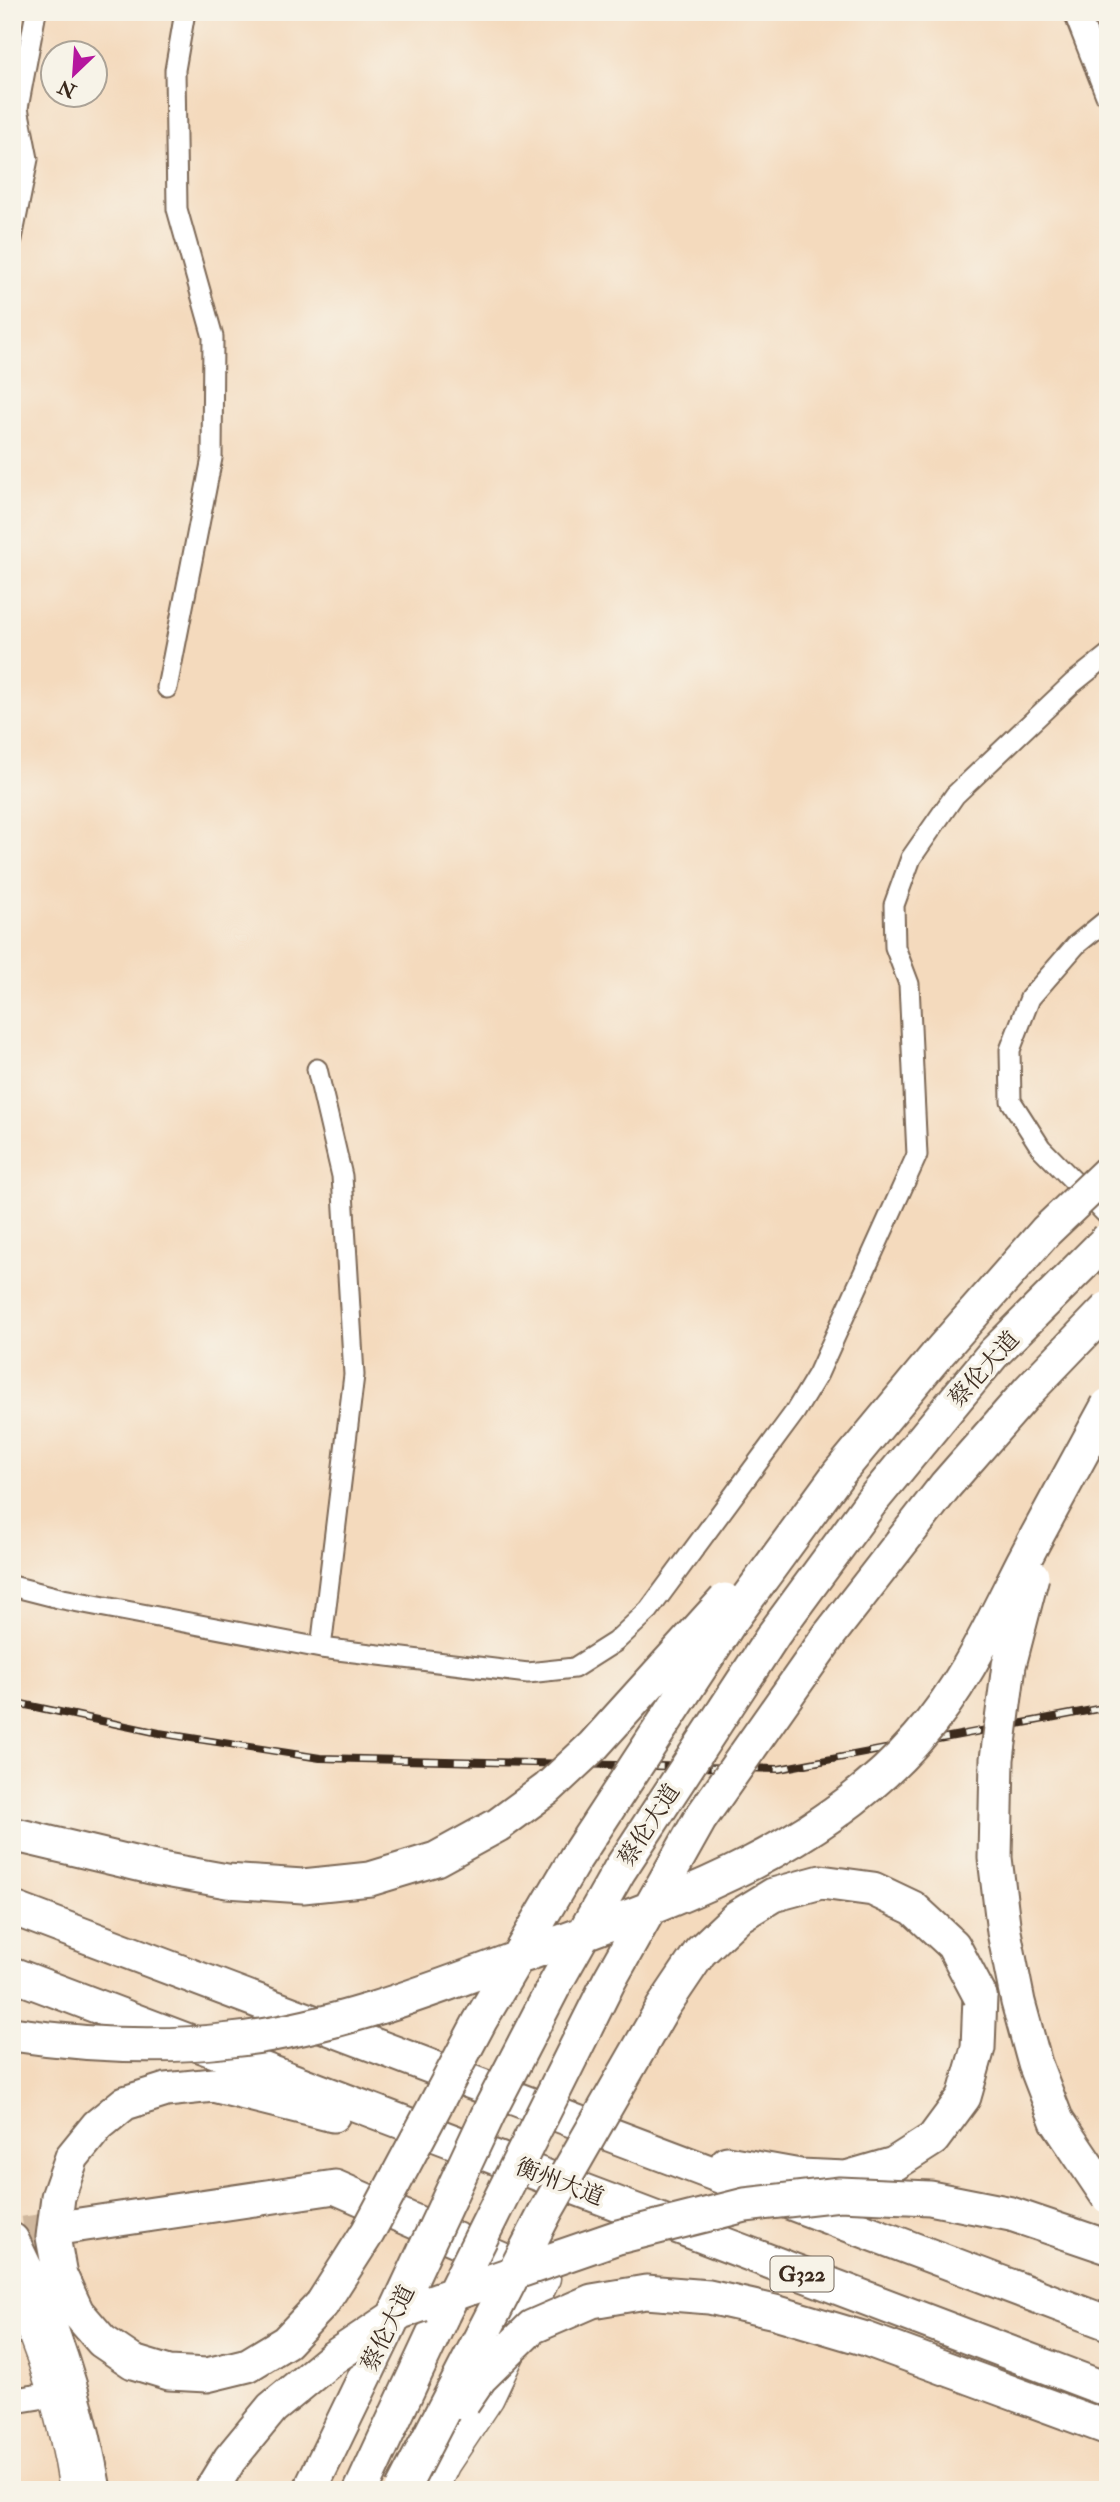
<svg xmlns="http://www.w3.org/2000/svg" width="1120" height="2502" font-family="'IM FELL Double Pica','Noto Serif SC',serif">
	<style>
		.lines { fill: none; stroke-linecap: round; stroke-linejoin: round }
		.trunk-tunnel { stroke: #cfb79d; stroke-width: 33; stroke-dasharray: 33 17; stroke-linecap: butt }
		.minor-casing { stroke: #7c6856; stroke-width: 23 }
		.tertiary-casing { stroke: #7c6856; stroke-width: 28 }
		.primary-casing { stroke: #7c6856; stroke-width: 35 }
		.trunk-casing { stroke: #7c6856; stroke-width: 37 }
		.minor { stroke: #fff; stroke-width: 19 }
		.tertiary { stroke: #fff; stroke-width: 24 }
		.primary { stroke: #fff; stroke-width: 32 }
		.trunk { stroke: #fff; stroke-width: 33 }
		.rail-casing { stroke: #3b2a1e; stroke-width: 8 }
		.rail { stroke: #f7f3e8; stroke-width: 5; stroke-dasharray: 16; stroke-linecap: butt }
		.trunk-bridge-casing { stroke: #7c6856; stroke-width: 37; stroke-linecap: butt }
		.trunk-bridge { stroke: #fff; stroke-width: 33 }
		.labels { text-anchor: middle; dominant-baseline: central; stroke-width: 7; stroke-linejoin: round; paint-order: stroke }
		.shield { fill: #f7f3e8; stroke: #73665b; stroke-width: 2 }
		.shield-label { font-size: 21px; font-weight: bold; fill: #3b2a1e }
		.street-label { font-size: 23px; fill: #3b2a1e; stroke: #f7f3e8 }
	</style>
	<rect width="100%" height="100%" fill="#f7f3e8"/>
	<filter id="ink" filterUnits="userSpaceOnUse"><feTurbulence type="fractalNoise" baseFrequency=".0143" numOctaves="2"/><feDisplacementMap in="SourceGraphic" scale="14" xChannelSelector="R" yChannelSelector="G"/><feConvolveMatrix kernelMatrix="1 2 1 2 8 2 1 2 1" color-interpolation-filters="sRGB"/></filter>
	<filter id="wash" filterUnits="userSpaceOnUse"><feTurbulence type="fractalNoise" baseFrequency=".00686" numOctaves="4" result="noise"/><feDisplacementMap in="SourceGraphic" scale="28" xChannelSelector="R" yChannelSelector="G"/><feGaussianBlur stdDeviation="1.57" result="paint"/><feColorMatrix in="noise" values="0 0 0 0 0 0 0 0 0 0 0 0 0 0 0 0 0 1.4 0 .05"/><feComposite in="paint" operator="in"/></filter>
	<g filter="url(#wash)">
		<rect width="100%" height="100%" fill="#f4dabd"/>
	</g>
	<g filter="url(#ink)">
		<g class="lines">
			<path class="trunk-tunnel" d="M24,2233L66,2227"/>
			<g class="minor-casing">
				<path id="minor" d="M12,239L28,159L18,108L36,12
					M167,688L212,458L213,337L177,209L175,70L185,12
					M1108,919L1076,945L1030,998L1010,1050L1011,1101L1041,1148L1108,1216
					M317,1069L342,1176L354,1375L321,1648
					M12,1586L63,1599L321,1648L528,1673L574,1668L615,1642L649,1610L795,1412L818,1374L917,1155L909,984L895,947L894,905L911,858L955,795L1073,683L1108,655"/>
			</g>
			<g class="tertiary-casing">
				<path id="tertiary" d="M1076,12L1108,94
					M12,2401L55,2394"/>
			</g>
			<g class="primary-casing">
				<path id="primary" d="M12,2282C43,2347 65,2419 76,2490
					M431,2490L444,2463L488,2397L544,2278"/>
			</g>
			<g class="trunk-casing">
				<path id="trunk" d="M12,1908L1108,2323
					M12,1974L1108,2390
					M727,2163L800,2176L846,2178L894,2164L933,2139L964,2097L978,2048L980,1996
					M66,2227L335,2187L542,2277
					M12,2240C52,2319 79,2402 94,2490
					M322,2304L286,2342L248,2365L207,2375L169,2373L133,2362L102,2341L77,2312L60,2275L53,2237L58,2197L72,2157L98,2125L125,2103L166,2090L213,2085L333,2115
					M310,2490L386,2333
					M361,2490L443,2314"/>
			</g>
			<use href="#minor" class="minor"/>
			<use href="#tertiary" class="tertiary"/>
			<use href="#primary" class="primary"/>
			<use href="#trunk" class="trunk"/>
			<g class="rail-casing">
				<path id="rail" d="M12,1702L159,1733L320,1758L779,1769L1108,1707"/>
			</g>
			<use href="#rail" class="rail"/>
			<g class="trunk-bridge-casing">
				<path id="trunk-bridge" d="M1032,1576L1009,1665L997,1759L995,1858L1004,1932L1018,2002L1035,2064L1057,2121L1108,2197
					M12,1834L155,1868L227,1881L303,1886L370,1879L436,1859L498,1825L547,1789L593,1746L725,1600
					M12,2034C85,2045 157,2049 231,2040C331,2029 426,1992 520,1957C662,1904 815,1856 918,1738C964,1686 992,1623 1023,1562C1051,1509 1080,1457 1108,1405
					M322,2304L368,2232L480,2021L575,1859L730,1622L839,1473L936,1356L1046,1231L1108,1172
					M443,2314L609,1981L700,1819L830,1634L945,1486L1029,1390L1108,1308
					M386,2333L492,2106L554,1986L619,1871L774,1634L871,1502L993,1354L1108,1239
					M463,2403L480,2378L532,2327L592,2301L646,2292L709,2297L775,2312L866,2339L1108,2428
					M211,2490L230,2459L272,2408L334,2357L401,2312L618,2237L745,2205L840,2194L930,2198L1011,2214L1108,2247
					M402,2490L546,2211L663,2007L700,1952L737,1917L773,1895L821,1882L873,1889L913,1908L953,1945L980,1996"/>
			</g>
			<use href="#trunk-bridge" class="trunk-bridge"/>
		</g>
	</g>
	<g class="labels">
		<rect class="shield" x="770.5" y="2256.5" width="63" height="35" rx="5"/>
		<g class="shield-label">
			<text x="802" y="2274">G322</text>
		</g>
		<g class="street-label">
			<text transform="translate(984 1369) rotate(-48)">蔡伦大道</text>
			<text transform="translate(649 1825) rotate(-57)">蔡伦大道</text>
			<text transform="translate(560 2182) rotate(21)">衡州大道</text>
			<text transform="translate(388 2328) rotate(-64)">蔡伦大道</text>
		</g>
	</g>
	<rect width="1120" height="2502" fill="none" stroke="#f7f3e8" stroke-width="42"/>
	<g transform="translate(74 74) rotate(205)"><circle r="33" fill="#f7f3e8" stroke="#aca397" stroke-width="2"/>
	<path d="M0-5L12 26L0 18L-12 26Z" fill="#b5179e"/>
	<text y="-10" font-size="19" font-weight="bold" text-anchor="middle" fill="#3b2a1e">N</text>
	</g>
</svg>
